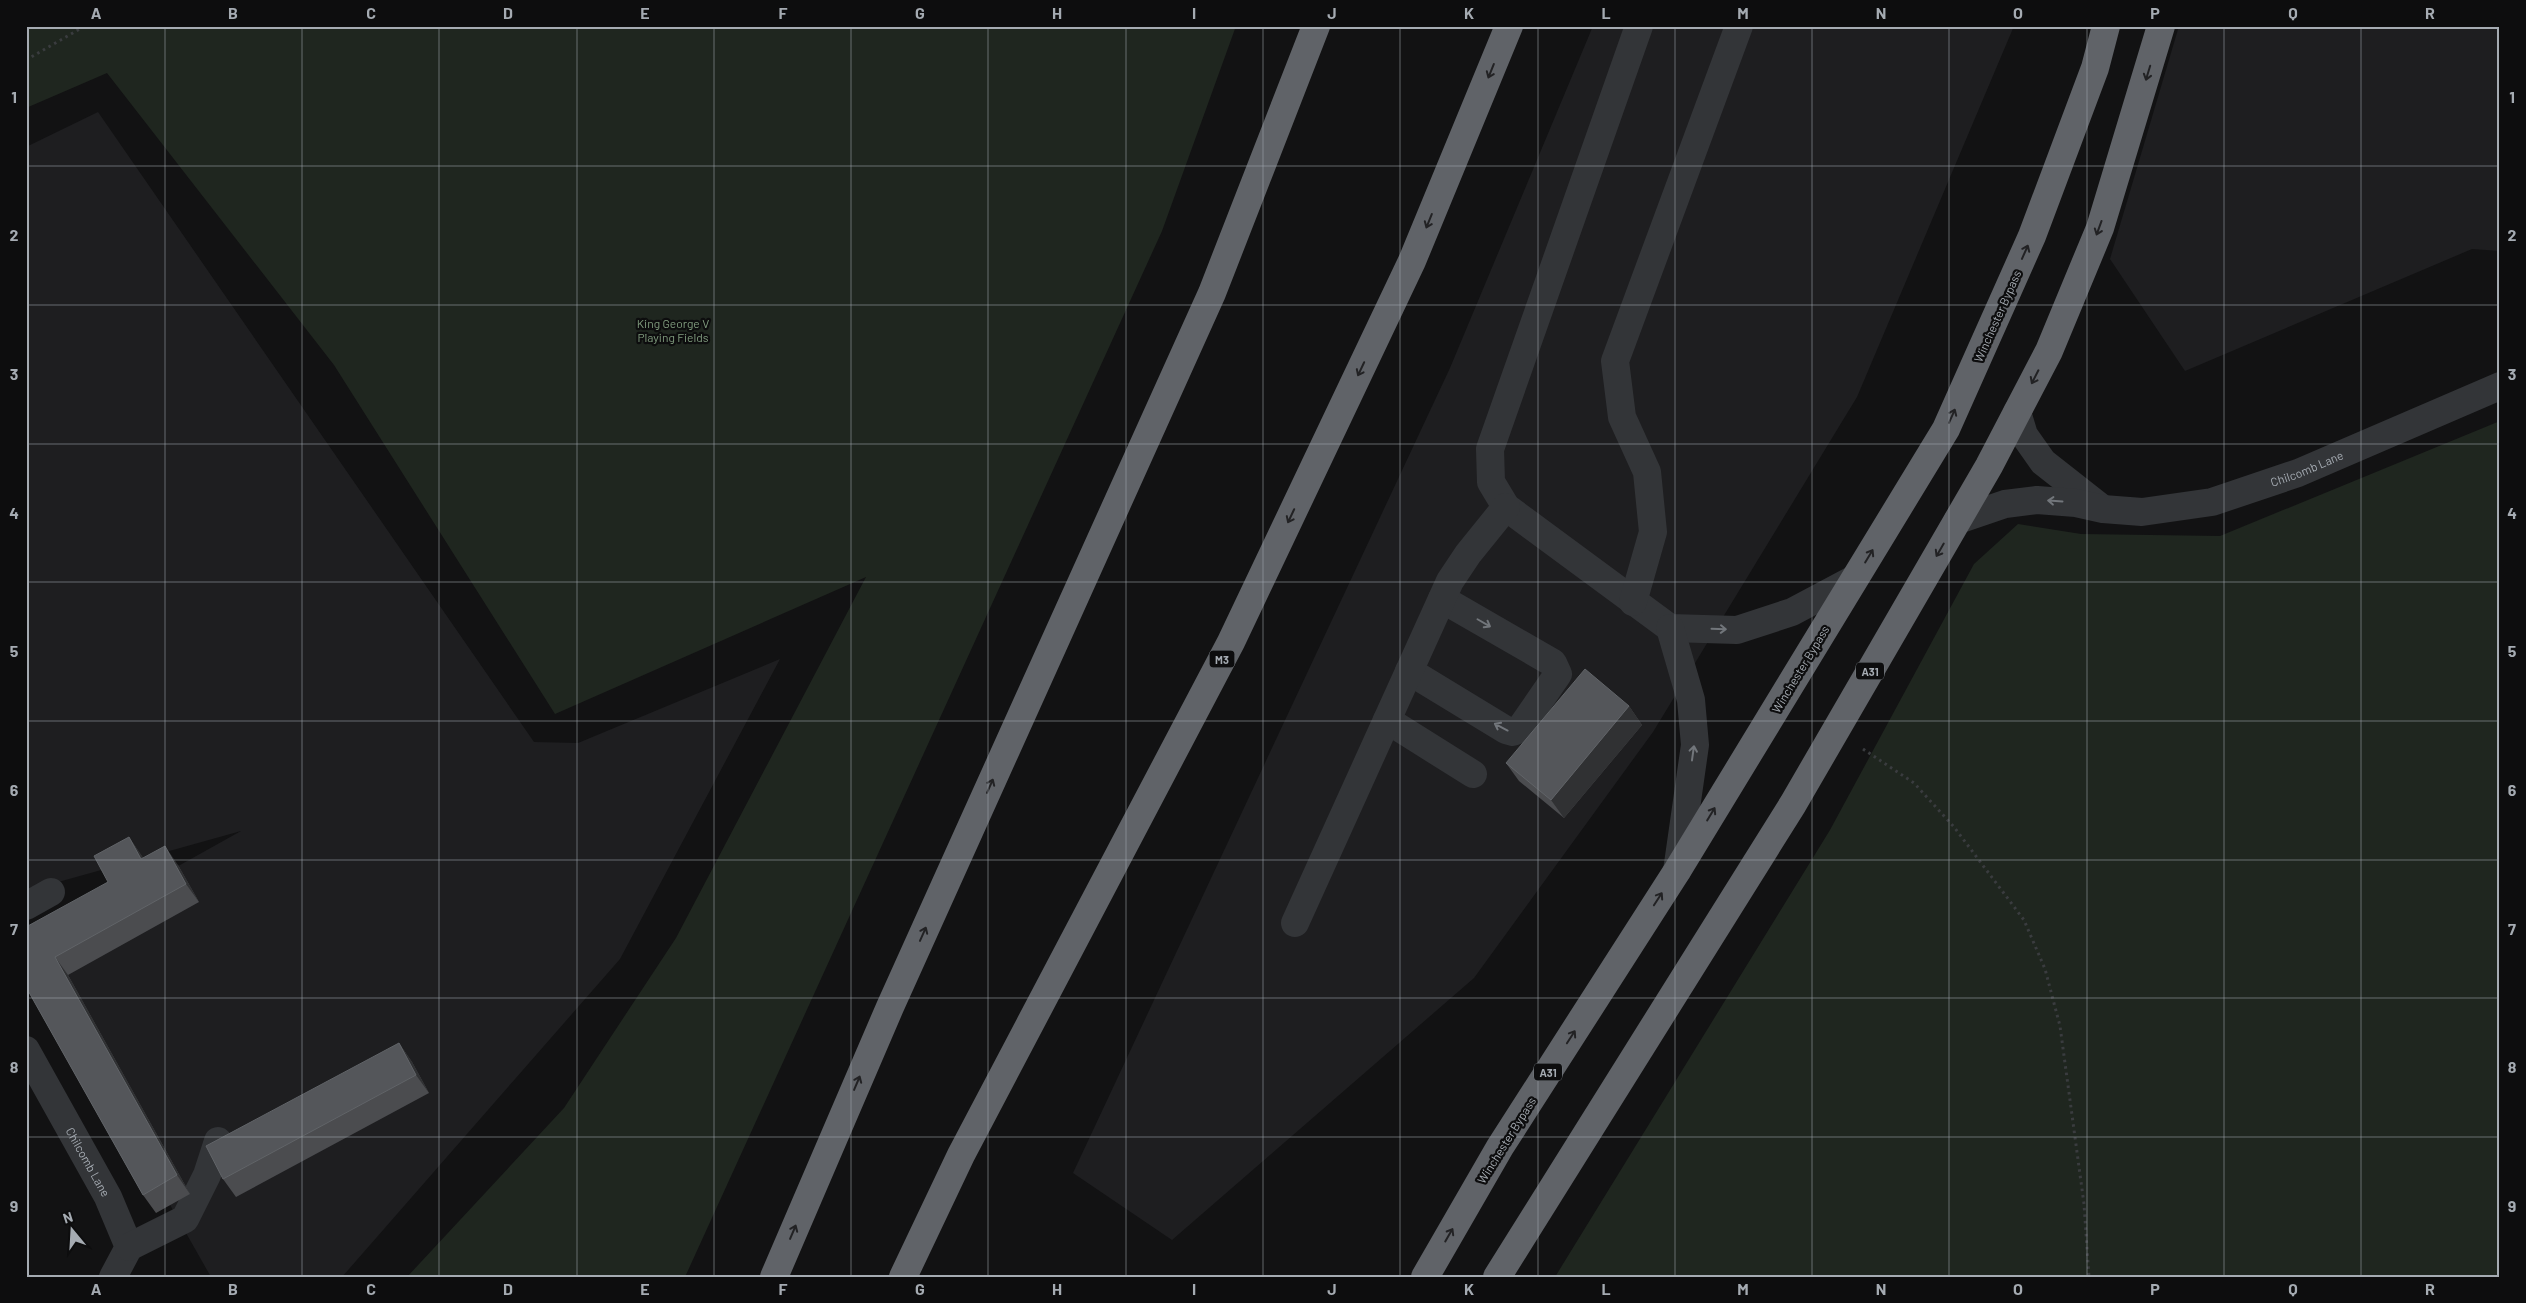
<svg xmlns="http://www.w3.org/2000/svg" width="2526" height="1303" font-family="Barlow,sans-serif">
	<style>
		.built { fill: #1e1e20 }
		.green { fill: #1f261f }
		.lines { fill: none; stroke-linecap: round; stroke-linejoin: round }
		.path { stroke: #3a3c3f; stroke-width: 3; stroke-dasharray: 2.5 4; stroke-linecap: butt }
		.minor { stroke: #333538; stroke-width: 28 }
		.highway { stroke: #606368; stroke-width: 28 }
		.wall { fill: #4b4c4f }
		.shaded-wall { fill: #303133 }
		.building { fill: #54565a; stroke: #616468 }
		.oneway { stroke: #222224 }
		.oneway2 { stroke: #72767b }
		.grid { fill: none; stroke: #a5abb2; stroke-width: 1; stroke-opacity: 0.55 }
		.labels { text-anchor: middle; dominant-baseline: central; stroke-width: 4.5; stroke-linejoin: round; paint-order: stroke }
		.shield { fill: #0d0d0e; stroke: #777c81; stroke-width: 1 }
		.shield-label { font-size: 11px; font-weight: bold; fill: #a5abb2 }
		.street-label { font-size: 12px; fill: #a5abb2; stroke: #0d0d0e }
		.park-label { font-size: 12px; fill: #809c7e; stroke: #0d0d0e }
		.neatline { fill: none; stroke: #a5abb2; stroke-width: 2 }
		.grid-label { font-size: 16px; text-anchor: middle; font-weight: bold; fill: #a5abb2 }
	</style>
	<rect width="100%" height="100%" fill="#121213"/>
	<path class="built" d="M1593,26H2014L1857,397L1653,732L1474,978L1172,1240L1073,1173L1450,368Z
		M2179,26H2500V251L2472,249L2185,371L2110,259Z
		M98,112L534,742L578,743L780,659L620,959L342,1277H211L26,951L241,831L26,891V147Z"/>
	<path class="green" d="M26,26H1236L1162,231L685,1277H407L564,1108L676,938L866,577L555,714L334,365L107,73L26,108Z
		M2500,421V1277H1555L1830,830L1974,564L2018,524L2081,534L2220,536Z"/>
	<g class="lines">
		<path class="path" d="M26,60L85,26
			M1863,749L1914,783L1954,827L2024,920L2045,969L2060,1026L2084,1204L2089,1277"/>
		<g class="minor">
			<path d="M1639,26L1490,449L1491,482L1506,507L1670,628L1737,630L1792,612L1854,579"/>
			<path d="M2017,412L2024,435L2043,462L2099,506"/>
			<path id="s1" d="M1958,520L2005,504L2037,500L2076,503L2103,509L2142,512L2212,502L2298,473L2500,386"/>
			<path d="M1633,602L1653,532L1647,472L1622,417L1615,361L1739,26"/>
			<path d="M1670,628L1691,700L1695,745L1677,871"/>
			<path d="M1409,671L1506,730L1513,732L1520,729L1558,674L1553,663L1442,599"/>
			<path d="M1387,720L1473,774"/>
			<path d="M26,906L51,892"/>
			<path d="M1295,923L1450,581L1468,554L1506,507"/>
			<path id="s2" d="M26,1050L108,1197L129,1247L113,1277"/>
			<path d="M129,1247L185,1219L207,1175L218,1141"/>
		</g>
		<path class="highway" d="M774,1277L890,1007L1212,293L1316,26
			M903,1277L961,1155L1231,642L1412,261L1509,26
			M1425,1277L1500,1147L1677,871L1946,429L2032,236L2095,68L2106,26
			M1497,1277L1793,804L1989,466L2049,351L2100,228L2161,26"/>
	</g>
	<path class="wall" d="M1629,706L1642,725L1564,818L1519,781L1506,763Z
		M129,837L143,858L178,865L199,902L68,975L190,1194L156,1213L143,1195L26,987L108,882Z
		M399,1043L412,1062L429,1093L236,1197L223,1179Z"/>
	<path class="shaded-wall" d="M1629,706L1642,725L1564,818L1551,800Z
		M129,837L142,856L154,878L141,859Z
		M165,846L178,865L199,902L186,884Z
		M55,957L68,975L190,1194L177,1175Z
		M399,1043L412,1062L429,1093L416,1075Z"/>
	<path class="building" d="M1585,669L1629,706L1551,800L1506,763Z
		M129,837L141,859L165,846L186,884L55,957L177,1175L143,1195L26,987V927L108,882L94,856Z
		M399,1043L416,1075L223,1179L206,1146Z"/>
	<defs><path id="oneway-shaft" d="M-6 0H5M1.5-3L5.5 0L1.5 3" fill="none" stroke-width="1.6" stroke-linecap="round" stroke-linejoin="round" transform="scale(1.25)"/></defs>
	<g class="oneway">
		<use href="#oneway-shaft" transform="translate(1491 71) rotate(112)"/>
		<use href="#oneway-shaft" transform="translate(2148 73) rotate(107)"/>
		<use href="#oneway-shaft" transform="translate(1429 221) rotate(112)"/>
		<use href="#oneway-shaft" transform="translate(2099 228) rotate(110)"/>
		<use href="#oneway-shaft" transform="translate(2025 252) rotate(-66)"/>
		<use href="#oneway-shaft" transform="translate(1361 369) rotate(115)"/>
		<use href="#oneway-shaft" transform="translate(2035 377) rotate(117)"/>
		<use href="#oneway-shaft" transform="translate(1952 416) rotate(-66)"/>
		<use href="#oneway-shaft" transform="translate(1291 516) rotate(115)"/>
		<use href="#oneway-shaft" transform="translate(1940 550) rotate(120)"/>
		<use href="#oneway-shaft" transform="translate(1869 556) rotate(-59)"/>
		<use href="#oneway-shaft" transform="translate(990 786) rotate(-66)"/>
		<use href="#oneway-shaft" transform="translate(1711 814) rotate(-59)"/>
		<use href="#oneway-shaft" transform="translate(1658 899) rotate(-57)"/>
		<use href="#oneway-shaft" transform="translate(923 934) rotate(-66)"/>
		<use href="#oneway-shaft" transform="translate(1571 1037) rotate(-57)"/>
		<use href="#oneway-shaft" transform="translate(857 1083) rotate(-67)"/>
		<use href="#oneway-shaft" transform="translate(793 1232) rotate(-67)"/>
		<use href="#oneway-shaft" transform="translate(1449 1235) rotate(-60)"/>
	</g>
	<g class="oneway2">
		<use href="#oneway-shaft" transform="translate(2055 501) rotate(-176)"/>
		<use href="#oneway-shaft" transform="translate(1484 623) rotate(30)"/>
		<use href="#oneway-shaft" transform="translate(1719 629) rotate(2)"/>
		<use href="#oneway-shaft" transform="translate(1501 727) rotate(-152)"/>
		<use href="#oneway-shaft" transform="translate(1693 753) rotate(-82)"/>
	</g>
	<path class="grid" d="M165,26V1277M302,26V1277M439,26V1277M577,26V1277M714,26V1277M851,26V1277M988,26V1277M1126,26V1277M1263,26V1277M1400,26V1277M1538,26V1277M1675,26V1277M1812,26V1277M1949,26V1277M2087,26V1277M2224,26V1277M2361,26V1277M26,166H2500M26,305H2500M26,444H2500M26,582H2500M26,721H2500M26,860H2500M26,998H2500M26,1137H2500"/>
	<g class="labels">
		<g class="shield">
			<rect x="1209.5" y="650.5" width="25" height="17" rx="4"/>
			<rect x="1856" y="662.5" width="28" height="17" rx="4"/>
			<rect x="1534" y="1063.5" width="28" height="17" rx="4"/>
		</g>
		<g class="shield-label">
			<text x="1222" y="659">M3</text>
			<text x="1870" y="671">A31</text>
			<text x="1548" y="1072">A31</text>
		</g>
		<g class="street-label">
			<text transform="translate(1997 316) rotate(-66)">Winchester Bypass</text>
			<text stroke="none"><textPath href="#s1" startOffset="359">Chilcomb Lane</textPath></text>
			<text transform="translate(1800 669) rotate(-59)">Winchester Bypass</text>
			<text transform="translate(1506 1140) rotate(-58)">Winchester Bypass</text>
			<text stroke="none"><textPath href="#s2" startOffset="128">Chilcomb Lane</textPath></text>
		</g>
		<g class="park-label">
			<text x="673" y="323">King George V<tspan x="673" dy="14">Playing Fields</tspan></text>
		</g>
	</g>
	<rect width="2526" height="1303" fill="none" stroke="#0d0d0e" stroke-width="55"/>
	<g transform="translate(72 1230) rotate(342)" stroke="#0d0d0e" stroke-width="4" paint-order="stroke">
	<path d="M0-4L9 19L0 12L-9 19Z" fill="#a5abb2"/>
	<text y="-8" font-size="14" font-weight="bold" text-anchor="middle" fill="#a5abb2">N</text>
	</g>
	<rect x="28" y="28" width="2470" height="1248" class="neatline"/>
	<g class="grid-label">
		<text x="96" y="19">A</text>
		<text x="233" y="19">B</text>
		<text x="371" y="19">C</text>
		<text x="508" y="19">D</text>
		<text x="645" y="19">E</text>
		<text x="783" y="19">F</text>
		<text x="920" y="19">G</text>
		<text x="1057" y="19">H</text>
		<text x="1194" y="19">I</text>
		<text x="1332" y="19">J</text>
		<text x="1469" y="19">K</text>
		<text x="1606" y="19">L</text>
		<text x="1743" y="19">M</text>
		<text x="1881" y="19">N</text>
		<text x="2018" y="19">O</text>
		<text x="2155" y="19">P</text>
		<text x="2293" y="19">Q</text>
		<text x="2430" y="19">R</text>
		<text x="14" y="103">1</text>
		<text x="2512" y="103">1</text>
		<text x="14" y="241">2</text>
		<text x="2512" y="241">2</text>
		<text x="14" y="380">3</text>
		<text x="2512" y="380">3</text>
		<text x="14" y="519">4</text>
		<text x="2512" y="519">4</text>
		<text x="14" y="657">5</text>
		<text x="2512" y="657">5</text>
		<text x="14" y="796">6</text>
		<text x="2512" y="796">6</text>
		<text x="14" y="935">7</text>
		<text x="2512" y="935">7</text>
		<text x="14" y="1073">8</text>
		<text x="2512" y="1073">8</text>
		<text x="14" y="1212">9</text>
		<text x="2512" y="1212">9</text>
		<text x="96" y="1295">A</text>
		<text x="233" y="1295">B</text>
		<text x="371" y="1295">C</text>
		<text x="508" y="1295">D</text>
		<text x="645" y="1295">E</text>
		<text x="783" y="1295">F</text>
		<text x="920" y="1295">G</text>
		<text x="1057" y="1295">H</text>
		<text x="1194" y="1295">I</text>
		<text x="1332" y="1295">J</text>
		<text x="1469" y="1295">K</text>
		<text x="1606" y="1295">L</text>
		<text x="1743" y="1295">M</text>
		<text x="1881" y="1295">N</text>
		<text x="2018" y="1295">O</text>
		<text x="2155" y="1295">P</text>
		<text x="2293" y="1295">Q</text>
		<text x="2430" y="1295">R</text>
	</g>
</svg>
